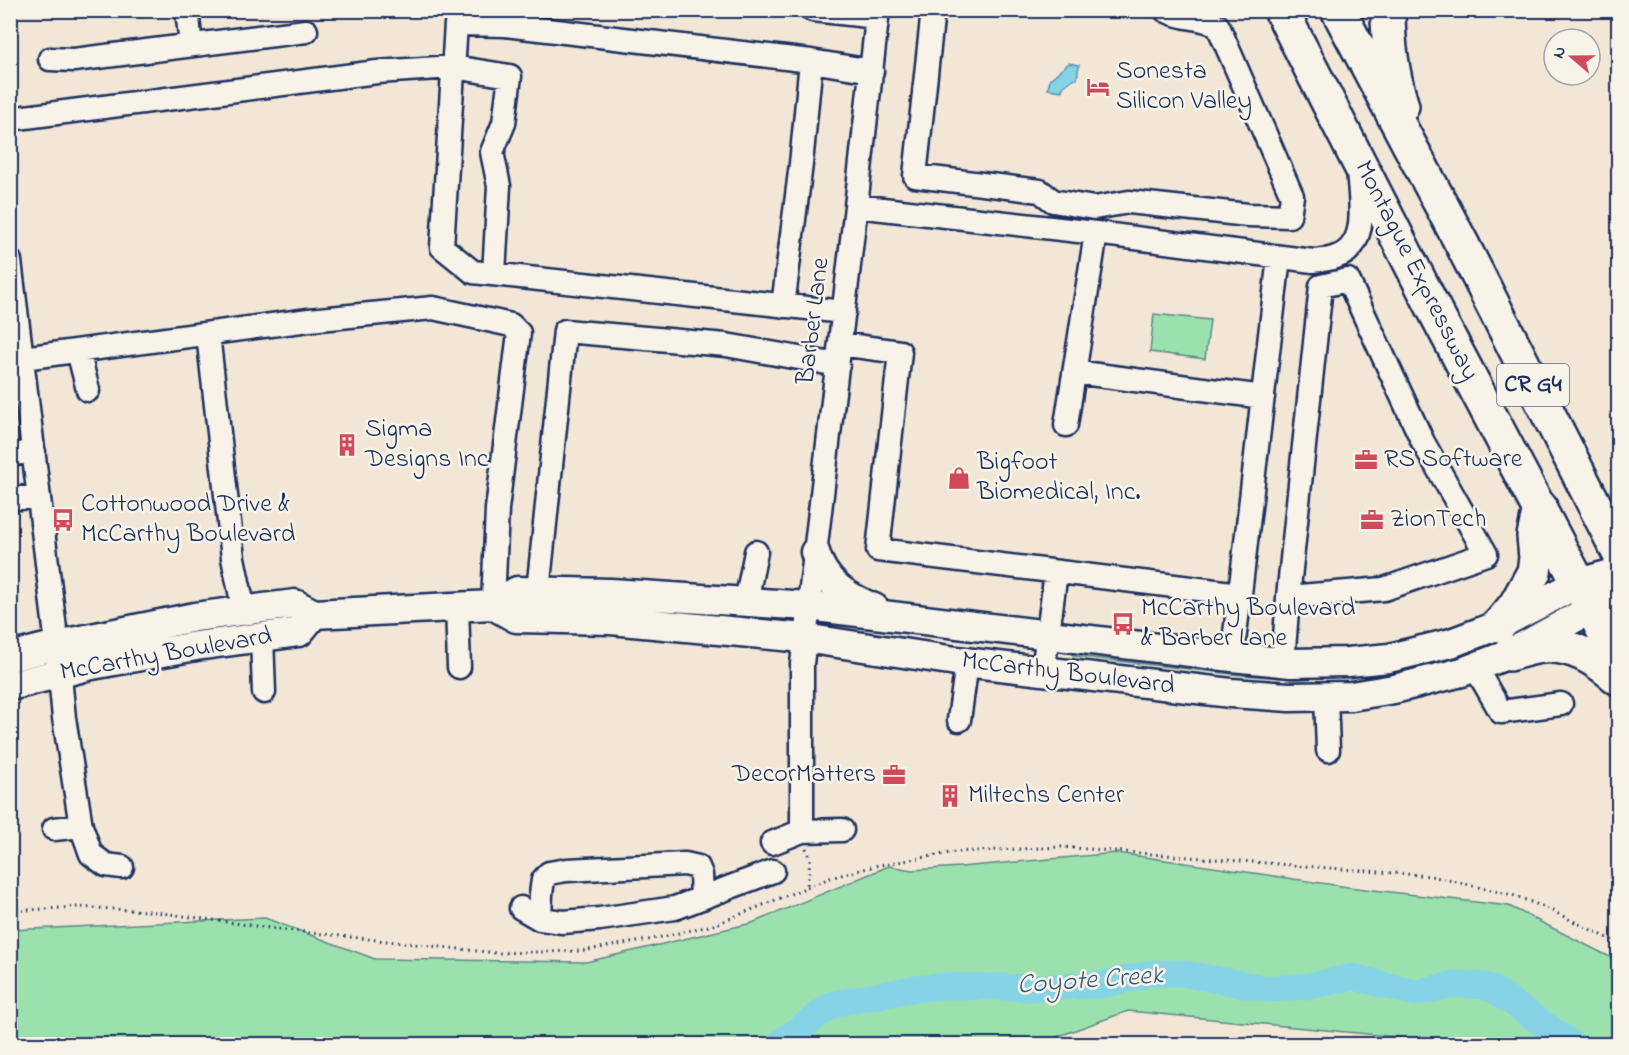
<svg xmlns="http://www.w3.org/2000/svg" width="1629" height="1055" font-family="'Indie Flower',sans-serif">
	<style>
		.green { fill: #9be1ae; stroke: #5b8886; stroke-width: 1.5 }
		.water { fill: #86d3e5; stroke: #5b91af; stroke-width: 1.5 }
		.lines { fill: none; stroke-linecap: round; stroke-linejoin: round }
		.river { stroke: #86d3e5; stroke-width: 27 }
		.minor-casing { stroke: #1b2f5e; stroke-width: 27 }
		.major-casing { stroke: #1b2f5e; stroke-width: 33 }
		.highway-casing { stroke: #1b2f5e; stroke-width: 38 }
		.path { stroke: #1b2f5e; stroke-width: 3; stroke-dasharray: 1.5 4.5; stroke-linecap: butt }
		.minor { stroke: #f7f3e8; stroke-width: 22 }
		.major { stroke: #f7f3e8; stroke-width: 28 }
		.highway { stroke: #f7f3e8; stroke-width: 33 }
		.labels { text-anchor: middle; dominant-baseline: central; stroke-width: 5; stroke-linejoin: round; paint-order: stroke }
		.shield { fill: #f7f3e8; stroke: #5d6a87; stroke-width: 1.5 }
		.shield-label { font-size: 24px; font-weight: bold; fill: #1b2f5e }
		.poi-label { font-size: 26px; fill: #1b2f5e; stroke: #f7f3e8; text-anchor: start }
		.street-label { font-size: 26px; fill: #1b2f5e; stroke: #f7f3e8 }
		.water-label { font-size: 27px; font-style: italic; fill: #365880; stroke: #f7f3e8 }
	</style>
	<rect width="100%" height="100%" fill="#f2e7d6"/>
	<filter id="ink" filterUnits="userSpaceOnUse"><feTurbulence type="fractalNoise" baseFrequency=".0167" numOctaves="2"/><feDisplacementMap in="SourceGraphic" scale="12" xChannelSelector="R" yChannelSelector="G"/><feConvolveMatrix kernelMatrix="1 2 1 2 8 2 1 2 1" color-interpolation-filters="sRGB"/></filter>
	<g filter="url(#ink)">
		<path class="green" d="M1154,314L1210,320L1205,359L1150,352Z
			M1074,652L1453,656L1422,665L1369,675L1297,679L1241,675L1074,656L1072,654Z
			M1117,853L1348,887L1509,906L1618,961V1044H1417L1398,1037L1128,1011L1037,1044H11V930L265,918L375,959L586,962L752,923L889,866L912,870L960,867Z"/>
		<path class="water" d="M1069,63L1079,65L1077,79H1073L1063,87L1062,91L1048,89L1050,79Z"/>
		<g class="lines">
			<path class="river" d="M779,1044L833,1004L912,989L945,986L1036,988L1105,984L1149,974L1164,973H1180L1269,989L1308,986L1354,977L1415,993L1455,984L1485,986L1494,990L1572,1044"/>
			<g class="minor-casing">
				<path id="minor" d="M187,10L191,45
					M813,10L877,17
					M933,10L915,176L1040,191L1053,201L1094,208L1129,202L1248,215L1289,216L1292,196L1218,26C1201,15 1185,21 1165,10
					M50,59L74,60L306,31
					M10,119L377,72L453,67L510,76L504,123L492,152L499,186L494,274
					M856,206L1096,233L1313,261C1320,260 1329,260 1336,257C1371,246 1359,196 1358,168
					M10,261L57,645L64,718L81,826L91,854L106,865L122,867
					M783,306L801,164L811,61
					M844,312L473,272L442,247L456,24L505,25L811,61L872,71
					M208,334L233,558L244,611
					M840,344L900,352L878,550L1240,594L1279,257
					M78,351L88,390
					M23,358L309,320L433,308L511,325L519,333L497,509L493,605
					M1075,372L1263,397
					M1066,425L1096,233
					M10,454L34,452
					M10,499L38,496
					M538,591L565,331L726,345L838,365
					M746,602L756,552
					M457,606L459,667
					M262,637L264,692
					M1232,657L1240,594
					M1283,663L1288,597L1321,286L1348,280L1423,442L1486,554L1384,589L1288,597
					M1475,667L1501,712L1561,704
					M1043,671L1056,572
					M1326,696L1328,750
					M959,720L967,663
					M54,829L81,826
					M802,831V664L856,206L878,10
					M772,843L802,831L842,830
					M521,908L540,919L563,922L600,919L675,908L773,871
					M540,919L541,894L543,880L549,873L567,870L685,864L698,867L701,874L702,898"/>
			</g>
			<g class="major-casing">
				<path id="major" d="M815,552C823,582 846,597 874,608
					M493,605L516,618L611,620L804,638L956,661L1231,693L1289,697L1351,696L1394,689L1462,672L1509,654L1593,608L1607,592
					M10,657L57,645L195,617L295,604L314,614L493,605L517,591L611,593L808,606L1232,657L1291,663L1348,662L1389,658L1451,643L1499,625L1579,583L1618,572
					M10,686L92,665L196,646L299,632L314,614"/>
			</g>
			<g class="highway-casing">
				<path id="highway" d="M1281,10L1437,315L1618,658
					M1338,10L1463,246L1618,551
					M1388,10C1388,43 1392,75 1402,106
					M1499,625L1515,606L1534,572L1536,558L1534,536L1540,507
					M1509,654C1520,651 1531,647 1542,646C1572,643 1597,660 1618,678"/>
			</g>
			<path class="path" d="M806,848L810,860L807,887
				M10,911L78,907L148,911L277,929L496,953L581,951L648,940L714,925L830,878L875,866L955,852L1062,847L1431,876L1512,895L1544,907L1618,943"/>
			<use href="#minor" class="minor"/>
			<use href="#major" class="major"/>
			<use href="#highway" class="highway"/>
		</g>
	</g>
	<defs>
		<g id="hotel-bare" transform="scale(1.8)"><path d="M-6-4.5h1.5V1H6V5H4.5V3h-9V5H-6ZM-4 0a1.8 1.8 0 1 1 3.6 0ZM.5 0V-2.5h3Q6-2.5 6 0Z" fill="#d1495b" stroke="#f7f3e8" stroke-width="2.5" paint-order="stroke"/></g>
		<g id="building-bare" transform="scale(1.8)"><path d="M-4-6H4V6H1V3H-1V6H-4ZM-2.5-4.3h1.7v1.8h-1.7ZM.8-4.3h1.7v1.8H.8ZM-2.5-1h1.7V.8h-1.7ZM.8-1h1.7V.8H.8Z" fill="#d1495b" stroke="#f7f3e8" stroke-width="2.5" paint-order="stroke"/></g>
		<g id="office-bare" transform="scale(1.8)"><path d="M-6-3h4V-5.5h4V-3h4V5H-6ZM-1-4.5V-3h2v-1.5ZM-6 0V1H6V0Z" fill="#d1495b" stroke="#f7f3e8" stroke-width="2.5" paint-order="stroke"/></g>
		<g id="shop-bare" transform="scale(1.8)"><path d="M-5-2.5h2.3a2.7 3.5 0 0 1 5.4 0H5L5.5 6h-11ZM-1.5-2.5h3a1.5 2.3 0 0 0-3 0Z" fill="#d1495b" stroke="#f7f3e8" stroke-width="2.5" paint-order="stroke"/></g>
		<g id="bus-bare" transform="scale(1.8)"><path d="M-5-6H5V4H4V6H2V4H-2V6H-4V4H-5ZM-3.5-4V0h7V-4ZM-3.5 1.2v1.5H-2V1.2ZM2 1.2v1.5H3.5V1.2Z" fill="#d1495b" stroke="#f7f3e8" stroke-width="2.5" paint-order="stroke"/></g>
	</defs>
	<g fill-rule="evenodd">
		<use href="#hotel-bare" x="1098" y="87"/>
		<use href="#building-bare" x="347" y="445"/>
		<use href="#office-bare" x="1366" y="460"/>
		<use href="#shop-bare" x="959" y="478"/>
		<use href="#bus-bare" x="63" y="520"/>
		<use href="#office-bare" x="1372" y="520"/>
		<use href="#bus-bare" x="1123" y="624"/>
		<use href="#office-bare" x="894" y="775"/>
		<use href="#building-bare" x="950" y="796"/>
	</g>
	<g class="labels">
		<rect class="shield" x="1497" y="364" width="72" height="42" rx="4.5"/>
		<g class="shield-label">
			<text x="1533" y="385">CR G4</text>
		</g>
		<g class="poi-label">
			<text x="1116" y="72">Sonesta<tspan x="1116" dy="30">Silicon Valley</tspan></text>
			<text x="365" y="430">Sigma<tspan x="365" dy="30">Designs Inc</tspan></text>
			<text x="1384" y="460">RS Software</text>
			<text x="977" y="463">Bigfoot<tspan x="977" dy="30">Biomedical, Inc.</tspan></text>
			<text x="81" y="505">Cottonwood Drive &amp;<tspan x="81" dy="30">McCarthy Boulevard</tspan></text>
			<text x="1390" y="520">ZionTech</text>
			<text x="1141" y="609">McCarthy Boulevard<tspan x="1141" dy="30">&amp; Barber Lane</tspan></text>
			<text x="876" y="775" text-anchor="end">DecorMatters</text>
			<text x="968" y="796">Miltechs Center</text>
		</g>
		<g class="street-label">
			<text transform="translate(1416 271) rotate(63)">Montague Expressway</text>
			<text transform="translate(814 321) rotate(-83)">Barber Lane</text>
			<text transform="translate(166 655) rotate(-10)">McCarthy Boulevard</text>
			<text transform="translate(1068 674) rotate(7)">McCarthy Boulevard</text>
		</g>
		<g class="water-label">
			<text transform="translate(1090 981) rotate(-4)">Coyote Creek</text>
		</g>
	</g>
	<rect width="1629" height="1055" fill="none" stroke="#f7f3e8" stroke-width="36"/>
	<rect x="18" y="18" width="1593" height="1019" fill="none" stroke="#1b2f5e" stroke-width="2" filter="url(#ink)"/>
	<g transform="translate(1572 57) rotate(290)"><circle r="28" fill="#f7f3e8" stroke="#9fa5b1" stroke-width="1.5"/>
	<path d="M0-4.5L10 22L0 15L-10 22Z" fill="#d1495b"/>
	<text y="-9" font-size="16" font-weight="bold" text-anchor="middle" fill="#1b2f5e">N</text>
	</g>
</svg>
